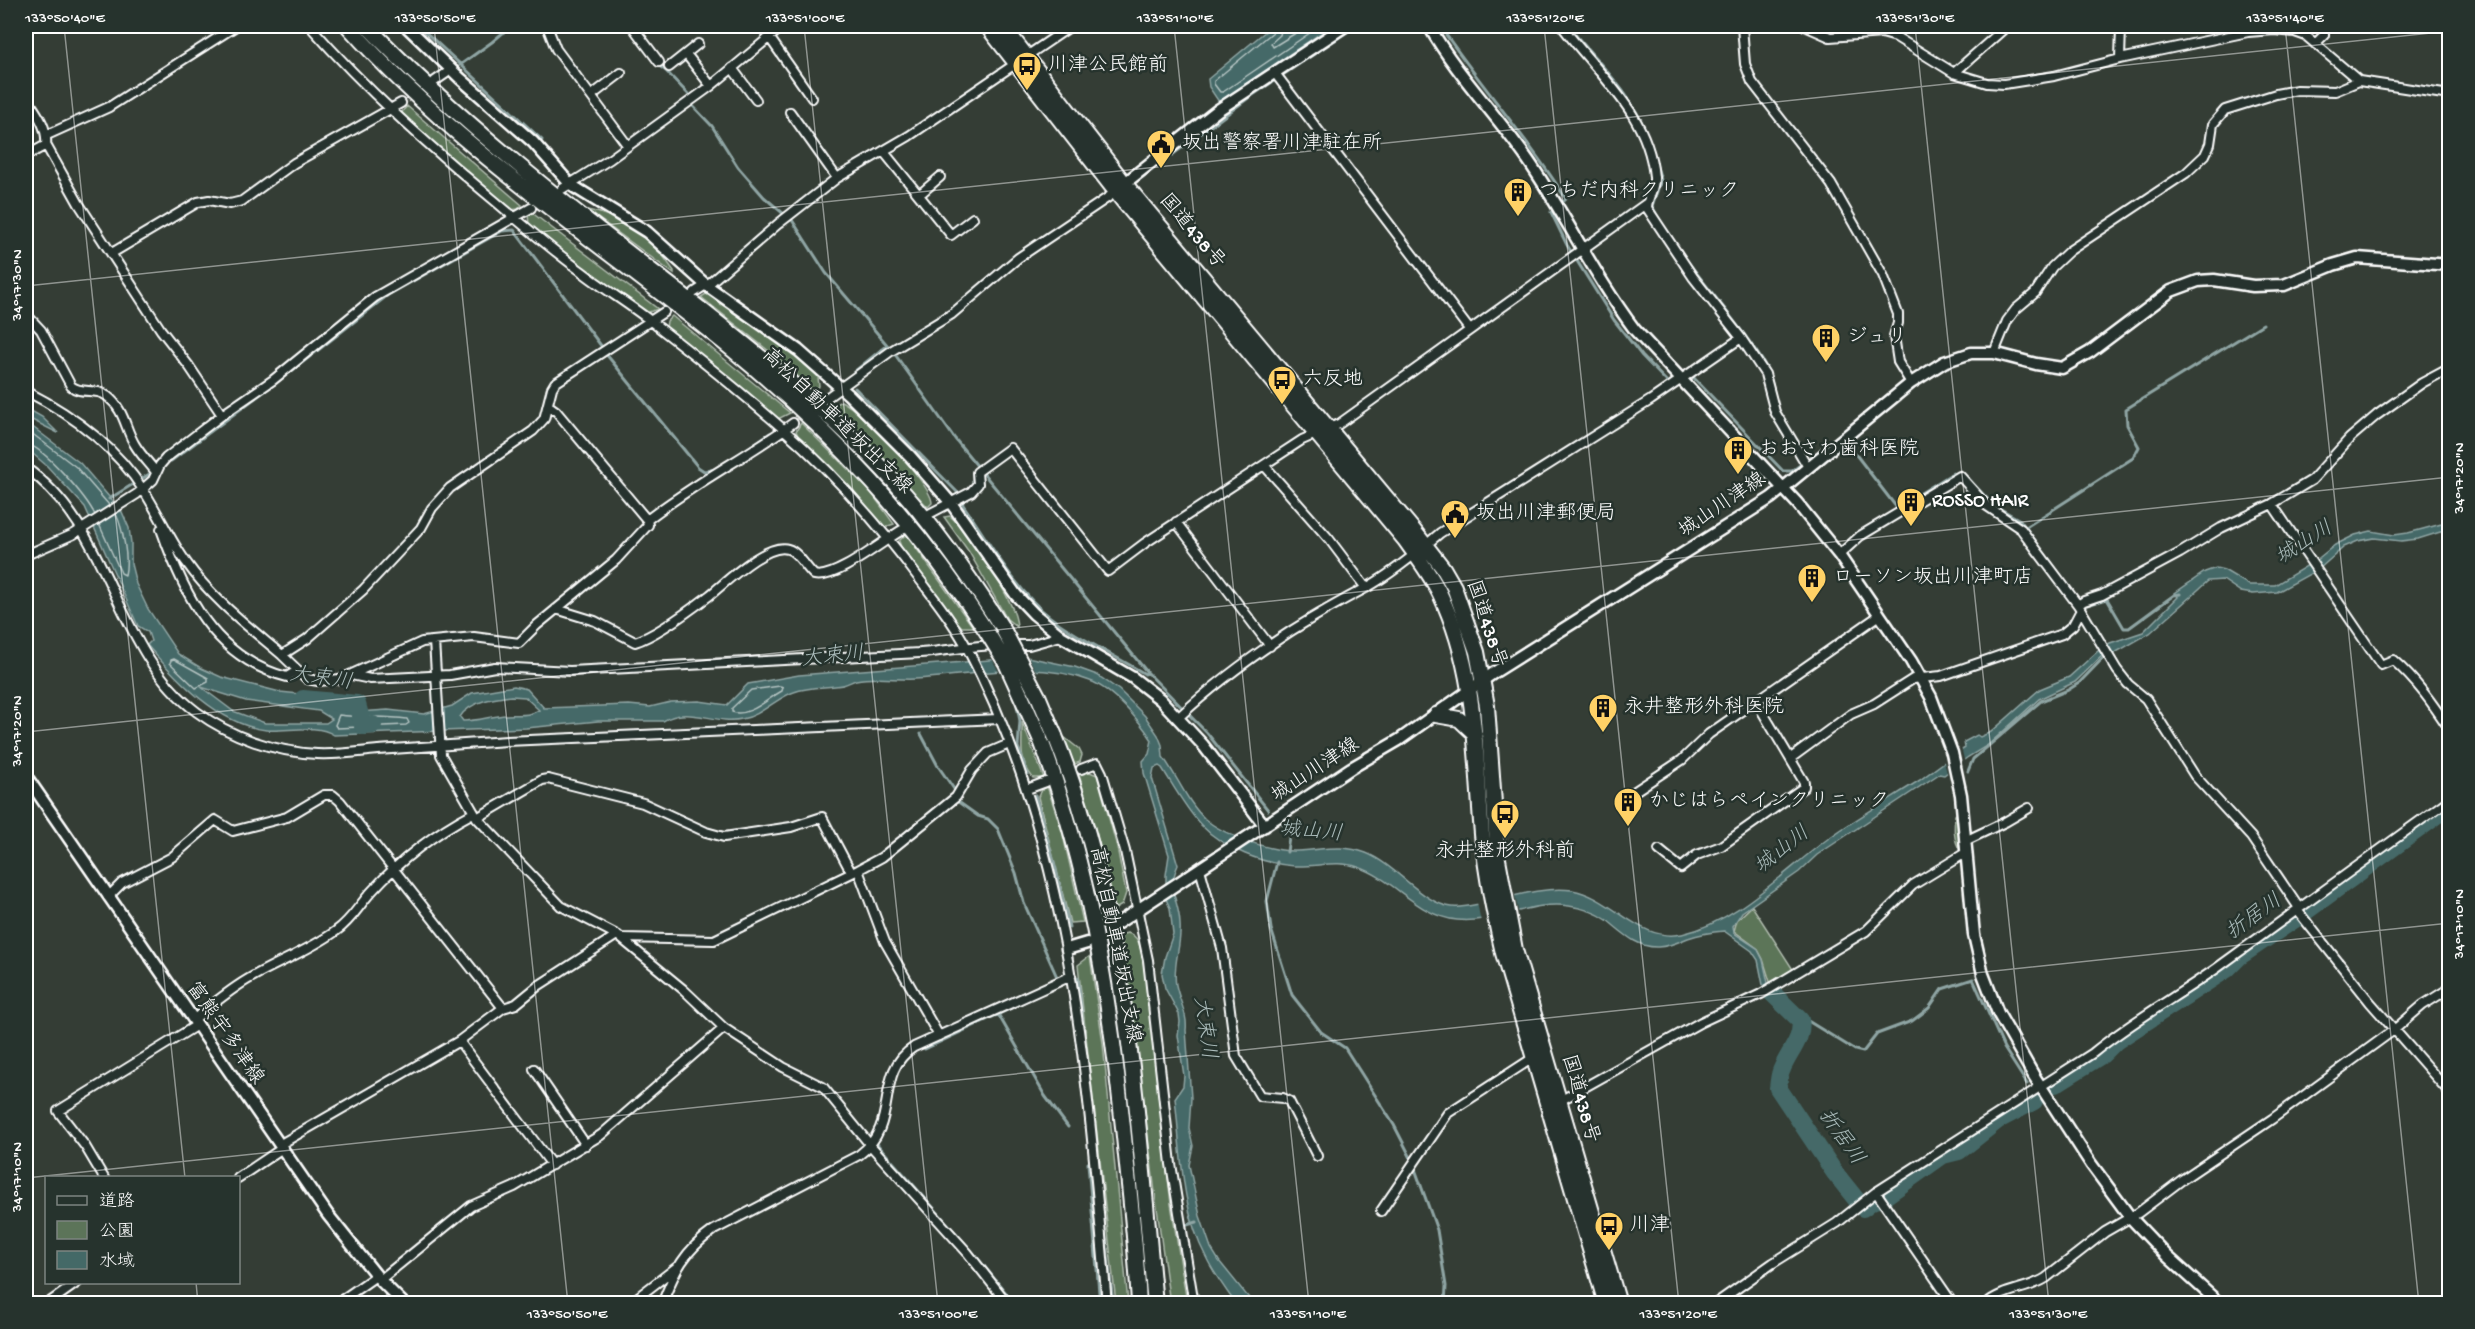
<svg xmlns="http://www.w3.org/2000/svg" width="2475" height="1329" font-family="'Gochi Hand','Klee One',sans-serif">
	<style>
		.green { fill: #5c7459; stroke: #aebaac; stroke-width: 1.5 }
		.water { fill: #446967; stroke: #8fa5a4; stroke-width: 1.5; fill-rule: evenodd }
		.pier { fill: #343d35 }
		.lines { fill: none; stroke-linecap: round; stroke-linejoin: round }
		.shore { stroke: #b4c3c2; stroke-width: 1.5 }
		.stream { stroke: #8fa5a4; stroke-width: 3 }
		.river { stroke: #446967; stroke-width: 18 }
		.street-tunnel { stroke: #485049; stroke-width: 8; stroke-dasharray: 8 4; stroke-linecap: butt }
		.street-casing { stroke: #fff; stroke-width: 12 }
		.secondary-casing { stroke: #fff; stroke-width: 15 }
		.highway-casing { stroke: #fff; stroke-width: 18 }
		.street { stroke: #26332d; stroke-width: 8 }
		.secondary { stroke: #26332d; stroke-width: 10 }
		.highway { stroke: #26332d; stroke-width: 14 }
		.highway-bridge-casing { stroke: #fff; stroke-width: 18; stroke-linecap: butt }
		.highway-bridge { stroke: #26332d; stroke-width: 14 }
		.ticks { fill: none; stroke: #fff; stroke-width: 1.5; stroke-opacity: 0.45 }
		.labels { text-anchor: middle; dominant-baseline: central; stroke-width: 5; stroke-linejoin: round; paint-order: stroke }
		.poi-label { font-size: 20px; fill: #fff; stroke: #26332d; text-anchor: start }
		.street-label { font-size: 20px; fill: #fff; stroke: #26332d }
		.water-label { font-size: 21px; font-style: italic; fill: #abbcbb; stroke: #26332d }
		.neatline { fill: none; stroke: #fff; stroke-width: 2 }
		.ticks-label { font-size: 15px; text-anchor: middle; fill: #fff }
	</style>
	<rect width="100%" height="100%" fill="#343d35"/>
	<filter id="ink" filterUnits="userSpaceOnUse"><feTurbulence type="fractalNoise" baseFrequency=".0167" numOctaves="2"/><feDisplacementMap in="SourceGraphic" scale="12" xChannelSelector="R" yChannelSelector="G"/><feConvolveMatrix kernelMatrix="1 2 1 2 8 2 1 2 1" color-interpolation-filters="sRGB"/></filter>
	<g filter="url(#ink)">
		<path class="green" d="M407,106L522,205L518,209L510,210L402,117V112Z
			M587,210C622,215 655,242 674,271V274Z
			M531,212L658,309L646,313L640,310L529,225L528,214Z
			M706,294C723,298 810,362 818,377C818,378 819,385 819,386L815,392L780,360L701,297Z
			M672,316L790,413L778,419L773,416L666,328L667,321Z
			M841,401C861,410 932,484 932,503L928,507L832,406Z
			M801,423L870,491L894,524L885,527L798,436L796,431Z
			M950,516C969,533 1017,602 1017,627L1007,619L969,552L944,517Z
			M906,534L973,627H962L956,621L901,547L899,541Z
			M1022,722L1044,778H1033C1017,758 1023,744 1022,722Z
			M1059,733L1079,749L1082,755L1080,762L1072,765Z
			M1090,772L1097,775L1117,847L1126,893L1122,905L1115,909L1094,824L1079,775Z
			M1047,786L1062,831L1083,922L1070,923L1038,797L1040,792Z
			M1958,812L1961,850H1960C1953,840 1954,827 1955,815Z
			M1752,906L1794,971L1771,985L1763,959L1757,948L1734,931L1737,920Z
			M1127,933C1141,935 1141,953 1144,966L1171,1204L1187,1303H1170C1152,1181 1140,1057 1120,935Z
			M1090,956L1103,1043L1128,1303H1116L1078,965Z"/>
		<path class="water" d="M1272,26H1331L1219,102L1209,87L1208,79Z
			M26,408L42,417L58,433L26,417Z
			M26,422L80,463L122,512L129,528L131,543V564L136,584L148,609L178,654L201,668L221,677L280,692L319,696L341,709L358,712L388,710L424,714L452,706L472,693L514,686L527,689L544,708L629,705L650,707L671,702L699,701L727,705L748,684L799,675L1027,657L1075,667L1097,675L1119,690L1145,716L1158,735L1162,745L1163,757C1177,776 1187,802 1205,819C1223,835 1268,850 1292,851C1318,851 1340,843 1366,853C1396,865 1423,904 1452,907C1461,908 1471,905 1480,904C1508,898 1543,886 1572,890C1613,897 1639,943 1682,934C1738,921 1784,871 1829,838C1858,817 1890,799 1920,780C1935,769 1949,758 1965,748L1964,742L1977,735L1980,737L1991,732L2040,689L2069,677L2098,651L2110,643L2143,632L2178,597L2175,593L2205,572L2216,568L2224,570L2249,585H2275L2315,561L2335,545L2355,535L2371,531L2394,535L2408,533L2449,522L2450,529L2418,539L2401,541L2374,538L2358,541L2344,547L2319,569L2277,592L2253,594L2241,592L2223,580L2208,581L2150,633L2113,654L2102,656L2075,682L2039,699L1988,745L1968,757L1944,775L1939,774L1817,855L1799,872L1742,912L1733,926L1734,933L1757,948L1763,960L1768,983L1789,1007L1785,1009L1763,985L1758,960L1752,951L1724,931C1712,932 1700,934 1688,938C1679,942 1668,947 1658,947C1637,948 1622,932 1607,920C1596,912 1583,908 1569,906C1532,900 1495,924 1457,920C1417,916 1395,879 1358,867C1337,860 1317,867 1295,866C1263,864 1224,849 1201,825C1186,809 1174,787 1162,768L1159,766L1154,768L1152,778L1178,865C1166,891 1179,899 1180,924C1182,945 1172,965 1176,985C1179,1000 1188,1015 1186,1030L1191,1098L1189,1128L1193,1146L1189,1165L1200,1216L1211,1248L1219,1261L1253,1303L1236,1304C1225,1289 1214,1274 1206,1257C1181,1210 1181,1150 1175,1098L1183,1086L1184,1076L1178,1035L1180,1022L1179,1014L1165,988L1162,974L1165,957L1173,934L1170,908L1166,899V875L1169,855L1144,773L1143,761L1149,754L1152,740C1140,721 1112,689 1090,681C1035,659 972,676 915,679C896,680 875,676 856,680C852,681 848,684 843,685C827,688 810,686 794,692C776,698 761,716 742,719C715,725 688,705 663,721H598L526,728L334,735C316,723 287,732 266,730C219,725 176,679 147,645L151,641L148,632L138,626L85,507L47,466L26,448ZM201,687L246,701L319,711L332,719L326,723H265L233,711ZM511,696L525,697L539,710C527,717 519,714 506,715C492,716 478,721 463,721L460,717C470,701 494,698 511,696Z"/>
		<path class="pier" d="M1027,654L1037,673L1000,674L991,657Z
			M1961,747L1965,763L1948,776L1943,758Z
			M1515,895L1519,915L1481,922L1477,902Z"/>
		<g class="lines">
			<path class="shore" d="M1275,26L1273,32L1214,81V84L1220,92H1223L1320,26
				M1282,26L1280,35L1271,43L1273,47L1307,26
				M26,429L76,467L109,505
				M26,444C43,446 87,498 95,515
				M99,524L121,573L125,575C129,559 123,529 116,514
				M174,659L208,678V682L196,688L170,663L171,660Z
				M780,686L783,687L782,691C768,698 749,718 732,712V708L751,690Z
				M339,715C362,718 384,716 407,719L409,723L406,725L337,728L335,725Z"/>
			<path class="stream" d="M419,26L542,140
				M627,26L633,33
				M1440,26C1480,85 1528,138 1566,199L1563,202
				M1568,26C1595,60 1631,91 1646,133
				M657,64L666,71L690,96
				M460,65L492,42L511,26
				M692,105L712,126L738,167L764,197L785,215
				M1653,154L1661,180L1652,206C1681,262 1728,307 1762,360C1773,377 1772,389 1778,408C1781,416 1787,424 1791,432
				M1140,179L1247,99L1356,26
				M1551,212L1567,245L1614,320L1642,356L1669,384
				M792,220L826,273L894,353L955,439L1147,672
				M606,354L698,467L704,471L716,469
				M854,372L887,345
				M1693,377L1783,471H1792L1836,439
				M855,388L960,495
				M1847,443L1897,508L1953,473
				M732,459L770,433
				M171,461L289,373L388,295L502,231L514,230L602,347
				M1969,479L1992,504L2020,520L2078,599L2087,605L2107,599L2124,628H2129L2174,595L2180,594
				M973,486V473L976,470
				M109,499L151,473
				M962,499L963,505C989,541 1015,590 1050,617C1079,639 1114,655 1145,674L1147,672L1207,733L1268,810
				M2026,527L2133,458L2139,447L2127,425L2126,409L2263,324
				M1010,687L1016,701L1020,721L1018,747L1028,774
				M921,734L938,766L956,792
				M1968,771L1973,759L2041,701L2068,690L2079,683L2106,655
				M1035,795L1056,869L1069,927
				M957,801L978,816L988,819L998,829L1016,873L1024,903L1057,977
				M1283,824L1290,830L1287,852
				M1277,862L1267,901L1271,929L1292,995L1321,1032L1345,1048L1394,1125L1411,1158
				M1078,978L1113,1304
				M998,1014L1045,1096L1068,1127
				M1800,1020L1808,1021L1855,1050L1863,1052L1877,1034L1912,1021L1920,1015L1929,1008L1942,989L1973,979L2004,1048L2027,1084
				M925,1049L1060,985
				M877,1144L971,1250L1015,1304
				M1088,1163L1100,1304
				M1415,1169L1437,1230L1446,1286L1445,1304
				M1187,1225L1197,1222
				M1179,1227H1177L1190,1304"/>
			<path class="river" d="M303,699L357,704L363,726L373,725
				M1771,992L1800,1020C1804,1038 1788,1053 1782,1069C1779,1074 1779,1082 1778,1088L1835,1173L1863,1208L1872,1201L1884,1197L1943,1155L1959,1151L1998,1120L2034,1101
				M2055,1084L2103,1054L2116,1041L2227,969L2240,956L2298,917L2450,806"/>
			<path class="street-tunnel" d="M401,103L430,84"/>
			<g class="street-casing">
				<path id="street" d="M310,26C366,90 429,146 495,201C523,225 551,249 581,271C604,289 629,304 652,322C696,356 740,391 782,428C834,473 880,526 921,581C937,602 954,623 966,646C1073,848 1087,1080 1107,1304
					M547,26L556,49L628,146
					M632,26L659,62
					M1562,26C1597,74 1648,112 1654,177C1655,189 1647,197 1647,208L1693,277L1741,338L1765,374L1775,412L1808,467
					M1742,26L1745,64L1752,82L1831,184L1883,275L1898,314V323L1894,336L1898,362L1911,383
					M1805,26L1830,37L1882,33L1896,37L1954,73L1987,83L2004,84L2054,76L2120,59L2248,32L2274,30L2295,32L2306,36L2359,81L2450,95
					M769,37L812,98
					M2315,44L2324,35V26
					M686,54L711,86
					M2120,59L2121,26
					M669,67L698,44
					M732,68L756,100
					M1274,72L1469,329
					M1954,73L2007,26
					M435,81L451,70
					M591,96L621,73
					M26,97C36,112 48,127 46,145L79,204L161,330L189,366L222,415
					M790,112L837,178
					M47,135L109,107L236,26
					M884,152L951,235L973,218
					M26,156L46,145
					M562,189L610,159L711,86L783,26
					M919,195L940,177
					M112,253L198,202L209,200L230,204L242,201L294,163L401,103
					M695,292L712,281L778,224L837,178L909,136L1071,26
					M26,314L41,330L71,386C81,395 96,387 107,396C125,410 125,429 135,445C141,455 149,463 156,472
					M1994,353L2007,321L2016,309L2035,293L2052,267L2069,251L2186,173L2205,155L2210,144L2213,124L2225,110L2276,94L2297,90L2335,91L2359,81
					M26,391C71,414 116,447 144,491C159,514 170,540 186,562C211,598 249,627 282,655L307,639L363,590L421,528L432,508L450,488L533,431L544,419L552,388L555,383L664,312
					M825,399L891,351L952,314L1018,258L1116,192
					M549,406L556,411L647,520
					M1264,465L1329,539L1366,588
					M26,468C113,529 113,650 197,712C231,737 275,752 317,754C337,755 358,752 378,750C421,747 464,744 507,741C671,734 835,726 999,719
					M2272,504L2381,665L2393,660C2417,681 2433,704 2450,730
					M929,514L971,492L978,484L977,472L1010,448L1108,571L1145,543L1302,440L1339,424L1647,203
					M1176,522L1270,646
					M161,529C184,595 214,658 287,677L297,671
					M26,555L74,534L137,494L153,480L160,465L166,458L222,415L273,380L375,297L531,208
					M1839,555L1860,536L1960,476L1987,506L2021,529L2078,605L2117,670L2128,684L2146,699L2195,776L2251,837L2299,908
					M2078,605L2084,601L2102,595L2180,553L2221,528L2272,504L2312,480L2350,438L2377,415L2422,383L2450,368
					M556,609L595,621L635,642C655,636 693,608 710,595C725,583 767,542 788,549C798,552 806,568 814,575C834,581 883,541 902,530
					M434,641L441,755L477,818L561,906L617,935L684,990L724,1028L783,1067L823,1087L871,1146L967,1252L1008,1304
					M1010,645H1029L1061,636
					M282,655L307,679L318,681L341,679L422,642L474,637L519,643L537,625L616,560L648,525L647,520C693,484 746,457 793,423
					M351,675L370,679L450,675L495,667L570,671L920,653C946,651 970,646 995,645
					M1179,717C1213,685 1251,657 1291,631C1315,616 1341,601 1366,588C1393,573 1417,553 1440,533L1651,400L1741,338
					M1791,758L1851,714L1874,704L1913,679L1941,676L2062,634L2073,625L2081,610
					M1081,769L1097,763L1102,773L1125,851L1148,960L1171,1164L1194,1304
					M1027,789L1046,782
					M1629,795L1682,760L1709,734L1880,615
					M477,818L542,780L548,779L643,803L706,832L724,837L791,827L822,817L851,872
					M1965,841L2005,822L2029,808
					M1659,850L1681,868L1697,855L1721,846L1804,787V782L1756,701
					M1200,869L1222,948L1236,1056L1260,1096L1283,1098L1289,1101L1317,1156
					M858,870L885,942L939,1036
					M108,897L122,883L172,857L215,820L233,831L287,817L324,795H333L340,801L503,1008
					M2297,910L2370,1002L2450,1093
					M622,938L714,940L858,870L882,857L956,797L972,770L988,753L1009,744
					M193,1020C212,1005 230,989 252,977C280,961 310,950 336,931C352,920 359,905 372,891C401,859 435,833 473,813
					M459,1041L552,1165
					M534,1069L586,1145
					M1558,1102L1701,1022L1761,994L1866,931L1913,885L1967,852
					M279,1145L459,1041L503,1008L516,1004L538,986L617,935
					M104,1178L85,1146L58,1111L197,1025
					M238,1178L281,1149
					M1876,1192L1953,1304
					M1381,1211L1448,1113L1536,1056
					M380,1280L471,1206L514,1187L601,1135L724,1028
					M47,1304L78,1282
					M336,1304L376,1276
					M629,1304L677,1267
					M662,1304C675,1270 684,1251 714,1230L859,1155C902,1123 872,1074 914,1047L1071,976
					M1715,1304L1773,1263L1837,1223L1876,1192L2093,1053C2132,1021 2176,997 2217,968C2295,912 2372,855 2450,799
					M1986,1304C2003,1289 2027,1290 2046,1278L2105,1232L2138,1213L2183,1179L2272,1119L2394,1030L2423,1005L2450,988"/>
			</g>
			<g class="secondary-casing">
				<path id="secondary" d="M406,26L461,79L533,142L571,185L647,232L706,285L798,350L849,395L910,456L951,503L1016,595L1034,614L1061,636L1133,678L1160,699L1203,745L1265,826
					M1429,26C1458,77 1500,118 1532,166C1568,220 1596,278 1635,330L1797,503L1839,555L1911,661L1931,697L1952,753L1961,795L1974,935L1983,974L1998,1013L2034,1076L2091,1164L2130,1217L2167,1256L2220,1304
					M1120,187L1218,110L1345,26
					M26,776L328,1215L380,1280L404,1304
					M1118,923L1351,768L1399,740L1495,672L1771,498L1911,383L1944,362L1971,353H1994L2036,364L2062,368L2090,352L2171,291L2198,281L2214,280L2253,286L2284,285L2333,265L2357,258L2450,265
					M1067,949L1087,943"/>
			</g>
			<g class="highway-casing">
				<path id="highway" d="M348,26C460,152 603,244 733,350C834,433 917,523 987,632
					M367,26C438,100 517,166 598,229C692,303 788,373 872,458C923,510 965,569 1004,631
					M987,26L1123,201L1405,540C1417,557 1431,575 1440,594C1475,668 1475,742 1481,822C1484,866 1493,910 1503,953L1606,1304
					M1003,26L1125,184L1415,532L1443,568L1454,587L1477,652L1487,706L1498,859L1515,950L1619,1304
					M1436,715L1459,719L1475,734
					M1055,736C1127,915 1137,1114 1155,1304
					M1040,738C1088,863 1109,993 1123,1127C1129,1186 1136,1244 1139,1304"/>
			</g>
			<use href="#street" class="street"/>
			<use href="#secondary" class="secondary"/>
			<use href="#highway" class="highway"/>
			<g class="highway-bridge-casing">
				<path id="highway-bridge" d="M1004,631L1039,698L1055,736
					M987,632L1006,663L1040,738"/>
			</g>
			<use href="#highway-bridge" class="highway-bridge"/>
		</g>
	</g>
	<path class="ticks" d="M64,26L185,1178M434,26L568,1304M804,26L938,1304M1174,26L1309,1304M1544,26L1679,1304M1915,26L2049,1304M2285,26L2419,1304M26,286L2450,31M26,732L2450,477M26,1178L2450,923M196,1282L198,1304"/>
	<defs>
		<g id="bus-pin" transform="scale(1.5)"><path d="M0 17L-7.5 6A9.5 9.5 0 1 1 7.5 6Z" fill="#ffd166" stroke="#26332d"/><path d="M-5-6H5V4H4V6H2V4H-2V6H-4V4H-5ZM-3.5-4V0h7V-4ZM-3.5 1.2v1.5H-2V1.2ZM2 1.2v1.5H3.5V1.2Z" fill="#111"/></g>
		<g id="civic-pin" transform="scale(1.5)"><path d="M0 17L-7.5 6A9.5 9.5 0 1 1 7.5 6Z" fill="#ffd166" stroke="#26332d"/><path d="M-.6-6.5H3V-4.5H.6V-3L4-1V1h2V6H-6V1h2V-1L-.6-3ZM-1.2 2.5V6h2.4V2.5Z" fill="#111"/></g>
		<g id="building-pin" transform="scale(1.5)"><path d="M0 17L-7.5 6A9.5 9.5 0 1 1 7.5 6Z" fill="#ffd166" stroke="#26332d"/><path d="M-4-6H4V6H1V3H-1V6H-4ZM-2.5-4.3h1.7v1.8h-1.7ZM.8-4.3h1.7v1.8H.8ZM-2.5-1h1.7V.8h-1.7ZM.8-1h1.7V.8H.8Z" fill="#111"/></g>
	</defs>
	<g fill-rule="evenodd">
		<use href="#bus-pin" x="1027" y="66"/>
		<use href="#civic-pin" x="1161" y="144"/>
		<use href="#building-pin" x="1518" y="192"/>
		<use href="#building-pin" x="1826" y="338"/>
		<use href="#bus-pin" x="1282" y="380"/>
		<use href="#building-pin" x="1738" y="450"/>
		<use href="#building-pin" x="1911" y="502"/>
		<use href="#civic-pin" x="1455" y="514"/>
		<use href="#building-pin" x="1812" y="578"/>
		<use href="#building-pin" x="1603" y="708"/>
		<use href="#building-pin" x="1628" y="802"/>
		<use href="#bus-pin" x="1505" y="814"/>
		<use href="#bus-pin" x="1609" y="1226"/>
	</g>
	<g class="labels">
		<g class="poi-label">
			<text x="1048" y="66">川津公民館前</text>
			<text x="1182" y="144">坂出警察署川津駐在所</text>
			<text x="1539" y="192">つちだ内科クリニック</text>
			<text x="1847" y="338">ジュリ</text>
			<text x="1303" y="380">六反地</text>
			<text x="1759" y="450">おおさわ歯科医院</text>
			<text x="1932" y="502">ROSSO HAIR</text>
			<text x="1476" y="514">坂出川津郵便局</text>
			<text x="1833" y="578">ローソン坂出川津町店</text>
			<text x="1624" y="708">永井整形外科医院</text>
			<text x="1649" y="802">かじはらペインクリニック</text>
			<text x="1505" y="852" text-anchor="middle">永井整形外科前</text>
			<text x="1630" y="1226">川津</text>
		</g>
		<g class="street-label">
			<text transform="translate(1191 232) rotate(50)">国道438号</text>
			<text transform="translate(836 422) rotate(44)">高松自動車道坂出支線</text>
			<text transform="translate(1723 506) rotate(-34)">城山川津線</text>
			<text transform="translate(1485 624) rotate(72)">国道438号</text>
			<text transform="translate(1316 771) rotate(-33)">城山川津線</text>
			<text transform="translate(1114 945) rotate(79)">高松自動車道坂出支線</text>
			<text transform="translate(224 1034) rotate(55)">富熊宇多津線</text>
			<text transform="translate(1579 1099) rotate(74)">国道438号</text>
		</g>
		<g class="water-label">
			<text transform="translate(2305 544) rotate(-32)">城山川</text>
			<text transform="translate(833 658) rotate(-6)">大束川</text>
			<text transform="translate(321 680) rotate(8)">大束川</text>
			<text transform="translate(1311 833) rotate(5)">城山川</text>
			<text transform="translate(1783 851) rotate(-38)">城山川</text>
			<text transform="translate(2255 918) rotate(-36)">折居川</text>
			<text transform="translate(1203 1028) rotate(82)">大束川</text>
			<text transform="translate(1840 1138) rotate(55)">折居川</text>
		</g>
	</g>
	<rect width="2475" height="1329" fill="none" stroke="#26332d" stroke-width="66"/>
	<rect x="45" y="1176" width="195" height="108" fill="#26332d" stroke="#7d8581" stroke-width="1.5"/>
	<rect x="57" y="1196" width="30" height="9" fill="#26332d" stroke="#7d8581" stroke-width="1.5"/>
	<text x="99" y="1206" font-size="18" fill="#ffffff">道路</text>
	<rect x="57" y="1221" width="30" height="18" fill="#5c7459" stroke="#7d8581" stroke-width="1.5"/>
	<text x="99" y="1236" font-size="18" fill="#ffffff">公園</text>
	<rect x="57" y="1251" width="30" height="18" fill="#446967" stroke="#7d8581" stroke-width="1.5"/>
	<text x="99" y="1266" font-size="18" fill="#ffffff">水域</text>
	<rect x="33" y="33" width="2409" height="1263" class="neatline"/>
	<g class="ticks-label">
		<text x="65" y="22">133°50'40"E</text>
		<text x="435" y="22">133°50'50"E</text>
		<text x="805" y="22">133°51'00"E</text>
		<text x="1175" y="22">133°51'10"E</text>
		<text x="1545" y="22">133°51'20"E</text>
		<text x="1915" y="22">133°51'30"E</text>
		<text x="2285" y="22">133°51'40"E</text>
		<text transform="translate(16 285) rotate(-90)" y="5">34°17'30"N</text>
		<text transform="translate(2458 478) rotate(-90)" y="5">34°17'20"N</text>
		<text transform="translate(16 731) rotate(-90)" y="5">34°17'20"N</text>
		<text transform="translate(2458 924) rotate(-90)" y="5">34°17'10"N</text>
		<text transform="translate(16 1177) rotate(-90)" y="5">34°17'10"N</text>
		<text x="567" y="1318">133°50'50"E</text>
		<text x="938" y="1318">133°51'00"E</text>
		<text x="1308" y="1318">133°51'10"E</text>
		<text x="1678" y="1318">133°51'20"E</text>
		<text x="2048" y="1318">133°51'30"E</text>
	</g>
</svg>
